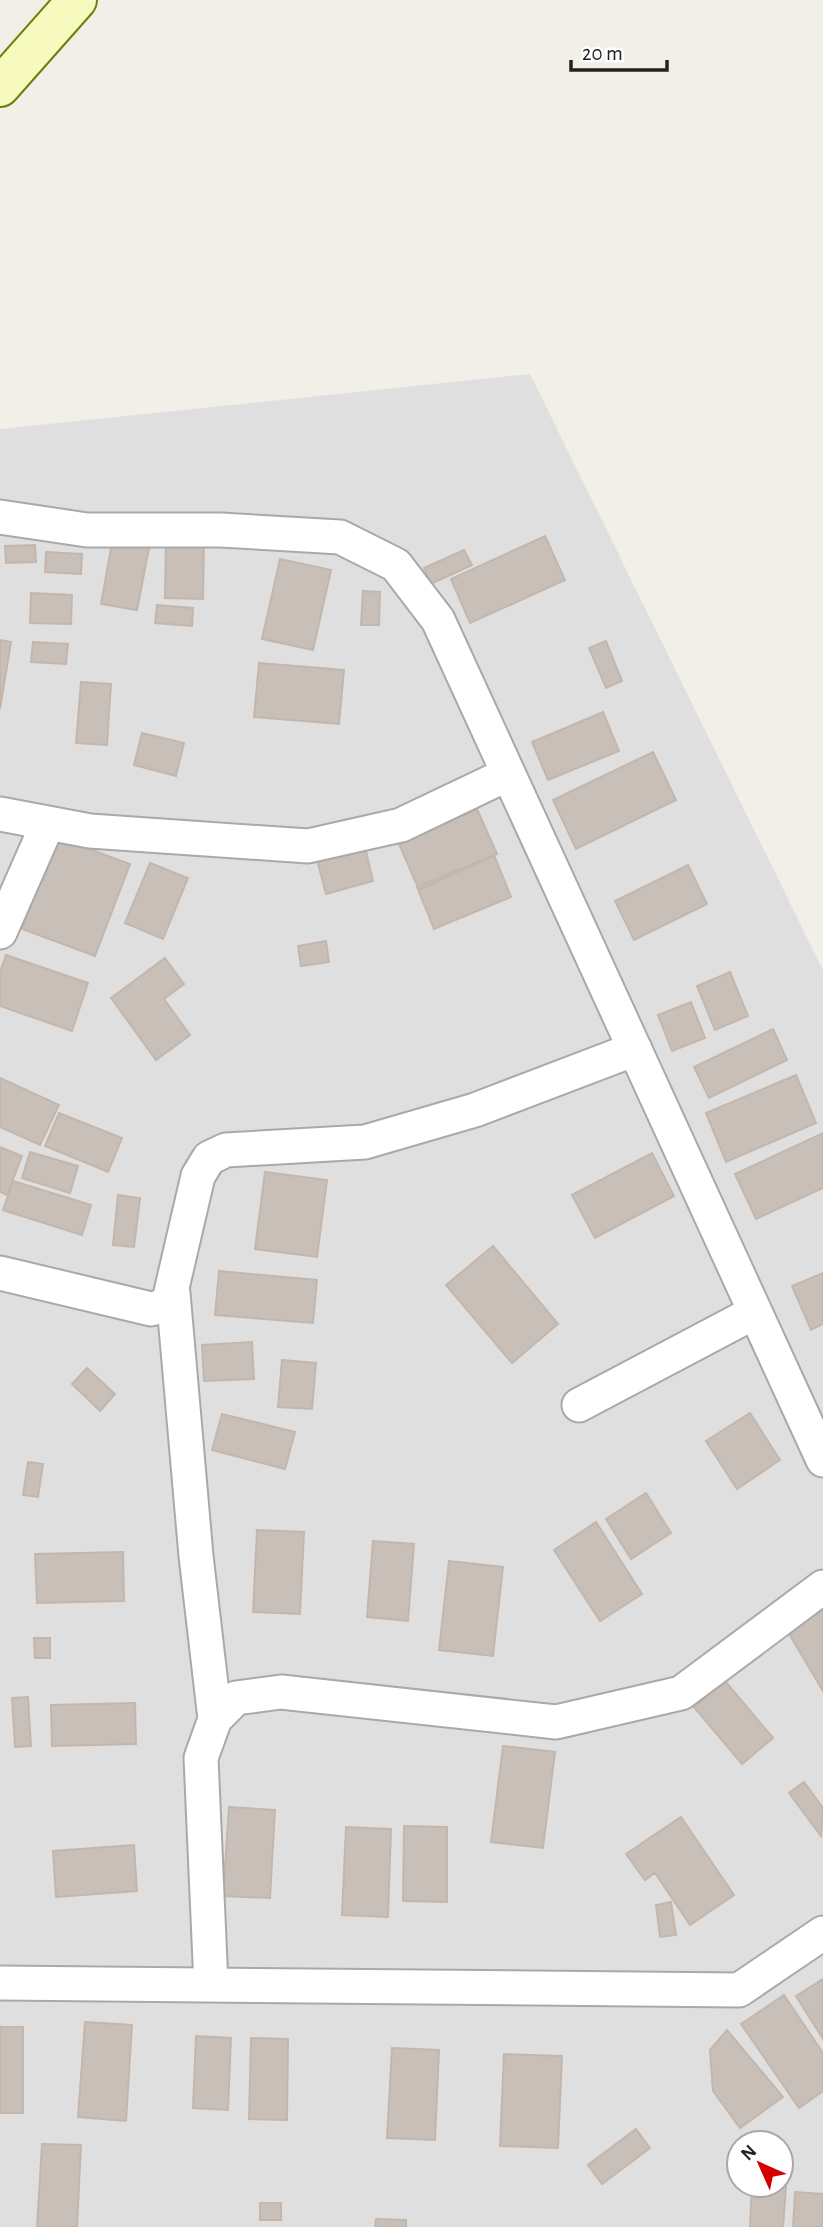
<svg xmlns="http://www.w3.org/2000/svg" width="823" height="2227" font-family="'Alegreya Sans',sans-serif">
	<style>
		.residential { fill: #e0dfdf; fill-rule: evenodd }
		.building { fill: #c7bfb8; stroke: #c4b6ab; stroke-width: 2 }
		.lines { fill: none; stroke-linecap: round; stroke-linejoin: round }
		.street-casing { stroke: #a9a9a9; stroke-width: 37 }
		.secondary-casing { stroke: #707d05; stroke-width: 42 }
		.street { stroke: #fff; stroke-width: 33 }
		.secondary { stroke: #f7fabf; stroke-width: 38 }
	</style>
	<rect width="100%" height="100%" fill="#f2efe9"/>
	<path class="residential" d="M530,374L823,970V2227H0V429ZM739,2143H781V2185H739Z"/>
	<path class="building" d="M545,536L565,580L470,623L451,579Z
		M113,537L150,543L137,610L101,604Z
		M166,540H204L203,599L165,598Z
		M35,545L36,562L6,563L5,546Z
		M464,550L472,565L431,584L424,568Z
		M46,552L82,554L81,574L45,572Z
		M280,559L331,570L313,650L262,639Z
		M363,591L380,592L379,625H361Z
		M31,593L72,595L71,624L30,623Z
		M157,605L193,608L192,626L155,623Z
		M0,640L11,642L0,709Z
		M606,641L622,681L606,688L589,648Z
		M33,642L68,644L66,664L31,662Z
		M259,663L344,670L339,724L254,717Z
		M81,682L111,684L107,745L76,743Z
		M603,712L619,751L548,780L532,742Z
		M142,733L184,743L176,776L134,765Z
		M653,752L676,800L576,849L553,800Z
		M477,809L497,854L419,890L399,844Z
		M57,837L130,864L95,956L22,929Z
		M364,843L373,881L326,894L316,856Z
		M494,855L511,897L434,929L417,887Z
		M150,863L188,878L163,939L125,923Z
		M688,865L707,904L634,940L615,901Z
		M326,941L329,962L301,966L298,946Z
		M6,955L88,983L72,1031L0,1006V972Z
		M165,958L184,984L164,999L190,1035L156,1060L111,998Z
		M730,972L748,1016L715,1030L697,986Z
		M691,1002L705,1038L672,1051L658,1015Z
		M773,1029L787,1060L709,1098L694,1067Z
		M796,1075L816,1123L726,1162L706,1113Z
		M0,1078L59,1105L40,1145L0,1127Z
		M59,1113L122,1138L108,1172L45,1146Z
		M823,1133V1188L756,1219L735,1174Z
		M0,1147L22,1156L7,1195L0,1192Z
		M30,1152L78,1166L70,1193L22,1178Z
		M652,1153L674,1196L595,1238L572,1195Z
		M265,1172L327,1180L317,1257L255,1249Z
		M13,1181L91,1205L82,1235L3,1210Z
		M118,1195L140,1198L134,1247L113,1245Z
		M493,1246L558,1324L512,1363L446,1285Z
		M219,1271L317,1280L313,1323L215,1315Z
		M823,1273V1324L811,1330L792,1286Z
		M252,1342L254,1379L204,1381L202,1345Z
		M282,1360L316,1363L312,1409L278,1407Z
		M87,1368L115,1394L100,1411L72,1384Z
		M750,1413L780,1460L737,1489L706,1441Z
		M222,1414L295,1432L285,1469L212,1450Z
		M28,1462L43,1464L38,1497L23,1495Z
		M646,1493L671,1533L631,1559L606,1519Z
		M596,1522L642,1594L600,1621L554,1550Z
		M257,1530L304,1532L300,1614L253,1612Z
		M373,1541L414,1544L408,1621L367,1617Z
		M123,1552L124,1601L37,1603L35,1554Z
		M449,1561L503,1567L493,1656L439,1650Z
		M823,1610V1691L788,1632Z
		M34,1638H50V1658H35Z
		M725,1681L773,1738L742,1764L694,1707Z
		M28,1697L31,1746L15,1747L12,1698Z
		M135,1703L136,1744L52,1746L51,1705Z
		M503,1746L555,1752L543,1848L491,1842Z
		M804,1782L823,1808L821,1836L789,1793Z
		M229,1807L275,1810L270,1898L223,1896Z
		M681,1817L734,1895L690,1925L655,1873L645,1880L626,1854Z
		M404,1826L447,1827V1902L403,1901Z
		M346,1827L391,1829L388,1917L342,1915Z
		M134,1845L137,1891L56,1897L53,1851Z
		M671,1902L676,1935L660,1937L656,1905Z
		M823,1979V2039L796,1996Z
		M784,1995L823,2053V2091L799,2108L741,2024Z
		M85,2022L132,2025L126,2121L78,2117Z
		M0,2027H23V2113H0Z
		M727,2030L783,2097L740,2128L713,2091L710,2050Z
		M196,2036L231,2038L228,2110L193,2108Z
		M251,2038L288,2039L287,2120L249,2119Z
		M392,2048L439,2050L435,2140L387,2138Z
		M504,2054L562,2056L558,2148L500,2146Z
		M636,2129L650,2148L602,2184L588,2165Z
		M42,2144L81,2145L77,2227H37Z
		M752,2185L786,2186L783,2227H750Z
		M795,2192L823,2194V2227H793Z
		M260,2203H281V2220H260Z
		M376,2219L406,2220V2227H375Z"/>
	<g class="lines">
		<g class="street-casing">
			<path id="street" d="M0,517L87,530H221L340,537L396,565L438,620L823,1460
				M0,814L90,831L308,846L401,825L508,774
				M0,932L48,823
				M0,1273L151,1309L168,1305L198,1176L209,1158L226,1150L365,1142L475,1110L635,1049
				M173,1293L196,1556L215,1719
				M579,1405L755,1312
				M0,1983L739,1990L823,1933
				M211,1985L201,1758L215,1719L236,1698L281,1692L556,1722L681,1693L823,1587"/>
		</g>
		<g class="secondary-casing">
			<path id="secondary" d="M0,87L77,0"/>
		</g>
		<use href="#street" class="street"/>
		<use href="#secondary" class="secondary"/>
	</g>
	<g transform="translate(760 2164) rotate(315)"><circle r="33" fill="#ffffff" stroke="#a7a7a7" stroke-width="2"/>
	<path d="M0-5L12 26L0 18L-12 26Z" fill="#d40000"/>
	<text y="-10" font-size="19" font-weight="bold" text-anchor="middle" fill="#222222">N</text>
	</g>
	<path d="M571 60v10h96v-10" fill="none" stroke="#222222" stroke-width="3.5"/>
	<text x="582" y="60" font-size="21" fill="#222222" stroke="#ffffff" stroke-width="5" paint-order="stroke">20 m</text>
</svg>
